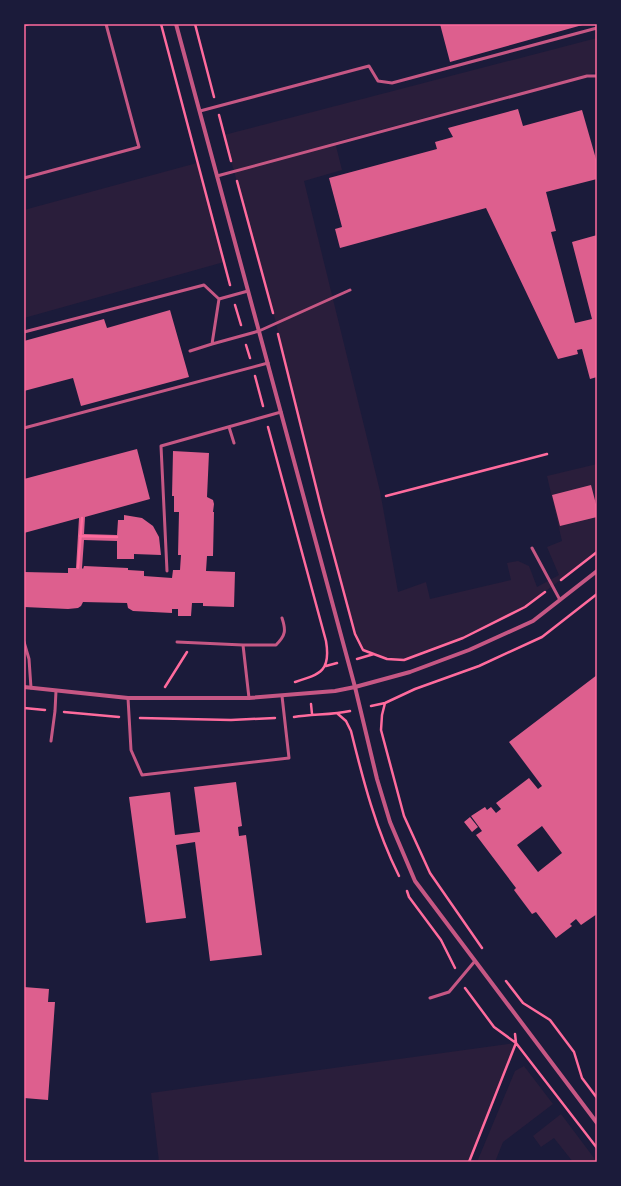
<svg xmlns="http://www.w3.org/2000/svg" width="621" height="1186" font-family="'Playfair Display',serif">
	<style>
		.green { fill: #2a1e3b }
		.building { fill: #dd5f8e; fill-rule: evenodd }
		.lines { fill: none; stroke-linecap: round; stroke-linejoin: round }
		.path { stroke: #ff6b9d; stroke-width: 2.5 }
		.service { stroke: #c65784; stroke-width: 3 }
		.minor { stroke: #c65784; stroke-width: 4 }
		.neatline { fill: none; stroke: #ff6b9d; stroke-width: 1.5 }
	</style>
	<rect width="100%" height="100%" fill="#1b1b3a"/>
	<path class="green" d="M597,38V72L335,142L342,170L304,181L380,491L398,592L426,582L430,599L511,580L507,563L518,561L529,566L537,587L559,575L547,547L562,541L547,476L597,464V552L525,607L463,638L404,660L387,659L363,650L355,634L322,511L276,323L224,135Z
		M197,163L224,262L24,318V210Z
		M516,1043L469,1162H159L151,1093Z
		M524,1066L553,1104L503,1142L495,1162H477L515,1071Z
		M561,1114L597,1162H573L554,1138L541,1147L533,1136Z"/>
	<path class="building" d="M440,24H586L450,62Z
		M518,109L523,126L582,110L596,159H597V179L546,192L556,231L551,232L575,323L592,319L572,242L597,235V377L590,379L582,349L577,350L578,354L558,359L486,208L340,248L335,229L342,227L329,178L437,149L435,142L453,137L448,128Z
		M170,310L189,377L81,406L73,378L24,391V341L104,319L107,328Z
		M137,449L150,499L85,517L84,534L117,535L118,520H124V515L142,518L153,526L159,537L161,555L134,554V559H117V541L84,540L82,568L83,569L84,566L128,568V570L144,571V576L172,578L173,570H180L181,555H178L179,512H174V496H172L173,451L209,453L207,497L213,500L214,504L213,512H214L213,556H207L206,571L235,572L234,607L203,606V603H192L191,616H178V609H172V613L133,611L128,608L127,603L83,602L81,606L78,608L68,609L24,607V572L68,573V568H76L79,518L24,533V479Z
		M591,485L597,508V517L560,526L552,495Z
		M597,675V914L581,925L576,919L570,924L572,926L556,938L536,912L532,914L514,890L516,888L476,835L482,831L471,816L485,807L487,810L491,807L496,813L501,809L496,803L529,778L538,789L542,786L509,742ZM542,826L562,853L538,872L517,845Z
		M236,782L242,826L238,827L239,836L246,835L262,955L210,961L195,842L176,845L186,918L146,923L129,797L170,792L175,835L200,832L194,787Z
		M470,817L478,827L472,832L464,822Z
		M24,987L49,989L48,1002H55L48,1100L24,1098Z"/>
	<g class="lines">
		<path class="path" d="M161,24L230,285
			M195,24L214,97
			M219,115L231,161
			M237,181L273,313
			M235,305L241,325
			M278,334L322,511L355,634L363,650L387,659L404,660L463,638L525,607L545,592
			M246,345L250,358
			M255,376L263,406
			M268,427L326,641C331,671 321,674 295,682
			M386,496L547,454
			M80,536L117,537
			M78,568L82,518
			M561,580L597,552
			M357,659L374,654
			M326,666L337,663
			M165,687L187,652
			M385,703L382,715L381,730L404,816L430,873L482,948
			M311,704L312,714
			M371,706L385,703L415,689L479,666L542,637L597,594
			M24,708L45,710
			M64,712L119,717
			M338,714L346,721L351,731C363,780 376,830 399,876
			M294,717C313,714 332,715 350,711
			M140,718L231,720L275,718
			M407,891L409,897L441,940L455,968
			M506,981L523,1003L550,1020L574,1052L582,1078L597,1098
			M465,988L494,1027L516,1043L597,1148
			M469,1162L516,1043L515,1034"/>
		<path class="service" d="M24,25L28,24
			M200,111L369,66L378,81L392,83L597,28
			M217,176L587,76H597
			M24,178L139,147L106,24
			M219,299L248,291
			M24,332L204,285L219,299L212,344L259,331L350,290
			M190,351L212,344
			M229,427L234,443
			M24,428L268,363
			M532,548L560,600
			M167,571L161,446L281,412
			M24,642L29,659L31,688
			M177,642L243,645H276C286,635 286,630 282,618
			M243,645L249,698
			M128,698L131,750L142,775L289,758L282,696
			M51,741L55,711L56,691
			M430,998L449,992L475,961"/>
		<path class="minor" d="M176,24L355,687L377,779L390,822L415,881L597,1123
			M24,687L128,698H249L335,691L355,687L410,672L469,650L533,621L597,571"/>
	</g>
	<rect width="621" height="1186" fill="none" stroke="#1b1b3a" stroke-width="50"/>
	<rect x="25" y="25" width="571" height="1136" class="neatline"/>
</svg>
